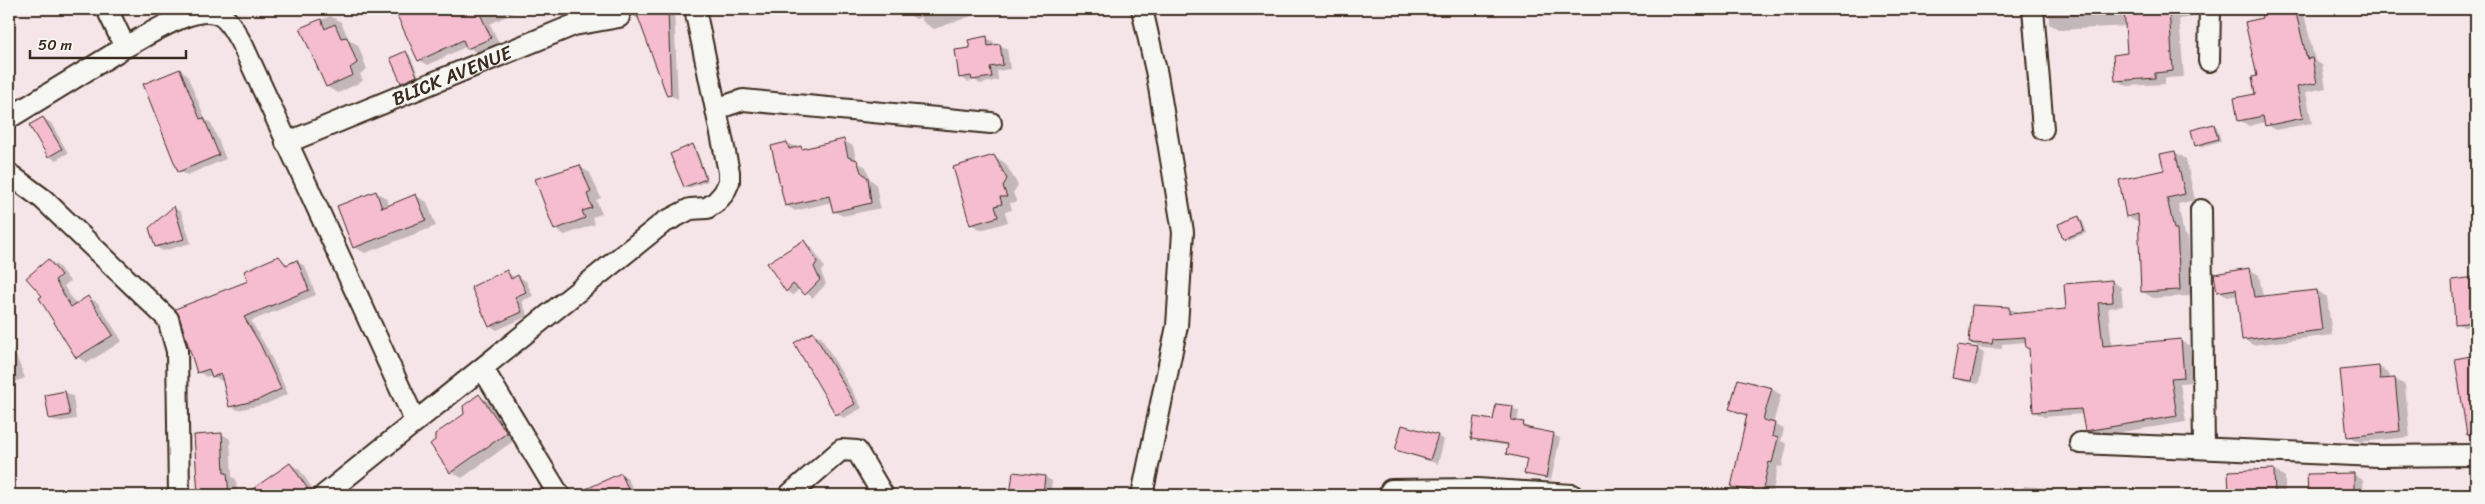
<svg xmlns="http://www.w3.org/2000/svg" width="2485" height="504" font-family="Sriracha,sans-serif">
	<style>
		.shadow { fill: #0003 }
		.building { fill: #f6bdd1; stroke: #3b2a1e }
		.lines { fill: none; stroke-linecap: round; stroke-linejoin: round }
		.minor-casing { stroke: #3b2a1e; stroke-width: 24 }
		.minor { stroke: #f6f6f2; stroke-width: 20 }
		.labels { text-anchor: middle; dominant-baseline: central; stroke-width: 4; stroke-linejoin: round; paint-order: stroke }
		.street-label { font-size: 19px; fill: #3b2a1e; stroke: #f6f6f2 }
	</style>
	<rect width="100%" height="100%" fill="#f6e5e8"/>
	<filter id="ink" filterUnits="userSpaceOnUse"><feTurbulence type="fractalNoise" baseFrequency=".02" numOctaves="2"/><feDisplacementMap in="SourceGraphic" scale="10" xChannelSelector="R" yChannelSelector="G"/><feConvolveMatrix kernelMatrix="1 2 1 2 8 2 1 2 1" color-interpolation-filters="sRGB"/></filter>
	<g filter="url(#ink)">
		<path class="shadow" d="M395,9H521L490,24L499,43L477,53L467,46L428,65L419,60Z
			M524,9H537L530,13Z
			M631,9H674L678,99L668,95L639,20L632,15Z
			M718,9H753L727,14Z
			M904,9H989V10L934,29L923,22L921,17L916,19L906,13Z
			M2049,9H2192L2193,17L2179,19L2184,77L2165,78V84L2127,86L2116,80L2129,55L2127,26L2060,30L2049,24Z
			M2261,9H2303L2315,61L2322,65L2326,88L2306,92L2312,123L2275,130L2265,122L2249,126L2240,120L2256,95L2264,19Z
			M330,16L341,22L349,40L358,45L367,69L360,74L363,81L338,93L327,87L302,29Z
			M986,38L994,42V46L1000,45L1007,49L1010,69L997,71L998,80L980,84L974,80L968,82L960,77L971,49Z
			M406,52L409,54L420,78L406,84L402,82Z
			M180,70L187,75L206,120L211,123L226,159L187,175L179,171Z
			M43,118L51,123L68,153L56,160L48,156Z
			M2214,125L2217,127L2221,141L2200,147L2197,145Z
			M844,141L853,146L857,162L866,167L870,179L876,184L880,208L843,216L834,211L832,202L795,211L786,205L787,143L804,150Z
			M693,146L696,148L708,181L689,188L685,186Z
			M2175,152L2186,159L2195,200L2178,204L2184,234L2188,237L2191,296L2153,298L2143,292L2139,222L2127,216L2165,171Z
			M994,156L1005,163L1018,185L1013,193L1017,202L1010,203L1012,210L1005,212L1008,222L981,230L971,224Z
			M580,167L590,173L601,198L596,200L602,214L592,217L595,224L565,235L555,229Z
			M376,192L386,198L389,206L416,196L427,202L436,226L365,253L354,247Z
			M174,208L181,212L191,243L163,251L156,247Z
			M2079,217L2082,219L2087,233L2067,240L2064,238Z
			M804,242L811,246L824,267L821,272L826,284L813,298L800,288L793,295L786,291Z
			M279,258L289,265L297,262L305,266L316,295L251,321L268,350L288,394L266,404L238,410L230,406L224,380L221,381L212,375L207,377L198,372L249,282Z
			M48,260L58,266L70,281L64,286L76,305L88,297L98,303L122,341L87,363L77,357L43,296Z
			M2249,269L2259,275L2263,297L2317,291L2327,297L2332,335L2253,345L2243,339L2238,295L2228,297L2218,291Z
			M507,272L515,278L518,276L526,281L533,296L522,301L528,316L497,330L490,326Z
			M2476,279V326L2464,327L2456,323L2453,281Z
			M2111,281L2121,287L2123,306L2108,308L2112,346L2181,341L2190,346L2193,382L2180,383L2186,422L2095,436L2086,431L2083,414L2044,417L2034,412L2030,349L2027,347V342L2002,344V349L1980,348L1971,343L1973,306L2009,308L2019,314L2068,311Z
			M813,333L821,337L862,408L844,418L837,414Z
			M9,349L15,353L25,378L9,384Z
			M1977,349L1984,353L1979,384L1961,381L1954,377Z
			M2476,357V421H2474L2456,360Z
			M2379,367L2389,373L2390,379H2395L2405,385L2410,437L2359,442L2348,436Z
			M1739,380L1772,389L1781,395L1773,424L1784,429L1781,441L1787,444L1782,467L1778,466L1772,495L1742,491L1733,486L1748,417L1730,409Z
			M65,392L73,396L76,419L57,422L50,418L46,396Z
			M479,396L490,402L516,439L462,478L451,472L465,415Z
			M1497,405L1513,408L1519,411L1517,422L1529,427V430L1554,435L1560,438L1551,480L1526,473L1528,460L1508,454L1509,446L1478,441L1472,438L1494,421Z
			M9,411L13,424L9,426Z
			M222,434L230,439L232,477L236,479L237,495H199L196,436Z
			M1437,436L1444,440L1438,464L1396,450Z
			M290,464L299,469L317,495H246Z
			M2274,470L2285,477V495H2230L2229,472Z
			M1014,473L1045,477L1052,481L1050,495H1011Z
			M621,474L628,479L636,495H576Z
			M2353,474L2363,480L2364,495H2308V475Z
			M2024,486L2051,488L2058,492V495H2022Z
			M360,491L367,495H353Z"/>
		<path class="building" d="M394,9H478L491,38L467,49L463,40L418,61Z
			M635,9H668L671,95L667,96Z
			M2124,9H2169L2173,71L2155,73V78L2115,81L2113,55L2127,53Z
			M2260,9H2295L2307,59L2312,58L2317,83L2297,87L2303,118L2265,126L2263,116L2238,121L2234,98L2255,94L2252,77L2257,76L2245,22L2262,18Z
			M321,19L325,29L335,24L341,38L347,37L357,63L350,68L353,75L326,87L300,28Z
			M987,36L988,46L1000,44L1003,65L990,67L992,77L972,80L971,76L959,78L955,50L970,48L968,40Z
			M406,51L417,76L401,83L390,58Z
			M180,69L200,119L204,118L219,155L178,172L143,84Z
			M43,117L62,149L48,157L29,125Z
			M2214,124L2218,139L2195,146L2191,130Z
			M844,139L848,157L857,160L861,172L868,178L871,203L833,212L829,196L785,206L771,146L787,142L789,149L801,146L802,149Z
			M693,144L706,179L684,187L670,154Z
			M2175,151L2185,194L2167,198L2174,229H2177L2180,290L2141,292L2138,214L2126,217L2119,180L2164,170L2160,154Z
			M994,155L1007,179L1003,186L1007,197H1000L1002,204L995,206L998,217L970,225L953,167Z
			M580,165L591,192L587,194L592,208L582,211L585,218L554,230L535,179Z
			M376,191L382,208L416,194L426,220L353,248L337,206Z
			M174,206L184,239L155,247L149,228Z
			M2079,216L2084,231L2063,239L2058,224Z
			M804,240L817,262L814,267L820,280L805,295L793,284L786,292L767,263Z
			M279,256L286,265L297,260L309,290L244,317L260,344L281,389L258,400L229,407L221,374L212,377L209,369L197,373L179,316L175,309L248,281L244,271Z
			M48,259L61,275L55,280L71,307L88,296L113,335L76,358L39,298L42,296L26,278Z
			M2249,268L2254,297L2317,290L2322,330L2242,340L2236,289L2217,292L2214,274Z
			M507,270L511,279L518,275L526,292L515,297L522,312L489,327L471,287Z
			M2476,277V322L2455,324L2452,280Z
			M2112,280L2113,302L2098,303L2103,346L2181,339L2184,377L2171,378L2177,416L2085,431L2081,409L2033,412L2029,348H2026L2025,337L1993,339L1992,344L1969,343L1972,305L2009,307V314L2066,309L2064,284Z
			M813,332L855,404L836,415L794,343Z
			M1958,345L1978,348L1971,381L1952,378Z
			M2476,355V435H2467L2455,359Z
			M2379,366L2380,379L2395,378L2400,431L2347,437L2340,370Z
			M1738,379L1772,388L1763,420L1775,423L1772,436L1778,438L1772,463L1769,462L1762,493L1731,487L1747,415L1729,409Z
			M65,391L70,415L49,419L45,395Z
			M479,394L507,433L450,473L430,444L435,440V434L464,414L463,406Z
			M1496,404L1513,406L1511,420L1524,422L1523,427L1554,433L1546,478L1524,474L1527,459L1506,454L1508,444L1471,439L1474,417L1493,420Z
			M1402,425L1438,435L1430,460L1395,450Z
			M222,433L224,473H227L229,495H198L194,435Z
			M290,463L312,495H244Z
			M2274,469L2275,495H2229L2228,471Z
			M1013,472L1045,476L1043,495H1010Z
			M621,473L631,495H573Z
			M2354,473V495H2308L2307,474Z"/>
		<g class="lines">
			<g class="minor-casing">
				<g id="minor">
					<path d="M2033,9L2043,129"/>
					<path d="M125,47C147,36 196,2 220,15C230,20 237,36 243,46L415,421"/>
					<path d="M2209,61L2210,9"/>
					<path d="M716,109L743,100L991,123"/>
					<path d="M9,118L125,47L107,9"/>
					<path id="s1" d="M286,143L574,25L619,17"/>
					<path d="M9,174L43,199L168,319L177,351L179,495"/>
					<path d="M2201,210L2204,448"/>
					<path d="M483,369L559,495"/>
					<path d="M2080,443L2377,456L2476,455"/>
					<path d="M1391,490L1477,489L1572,495"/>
					<path d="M324,495L663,223L690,209L707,208L716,202L724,193L729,182V172L695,9"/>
					<path d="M789,495L841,450L857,451L883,495"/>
					<path d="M1142,495L1177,326L1183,232L1157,75L1142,9"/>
				</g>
			</g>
			<use href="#minor" class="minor"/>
		</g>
	</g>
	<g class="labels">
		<g class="street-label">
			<text stroke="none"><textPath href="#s1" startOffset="179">BLICK AVENUE</textPath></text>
		</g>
	</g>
	<rect width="2485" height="504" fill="none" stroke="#f6f6f2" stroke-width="30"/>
	<rect x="15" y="15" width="2455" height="474" fill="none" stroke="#3b2a1e" stroke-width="2" filter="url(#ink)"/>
	<path d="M30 50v8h156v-8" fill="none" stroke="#3b2a1e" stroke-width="2.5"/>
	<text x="38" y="50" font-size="15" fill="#3b2a1e" stroke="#f6f6f2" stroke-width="4" paint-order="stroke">50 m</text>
</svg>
